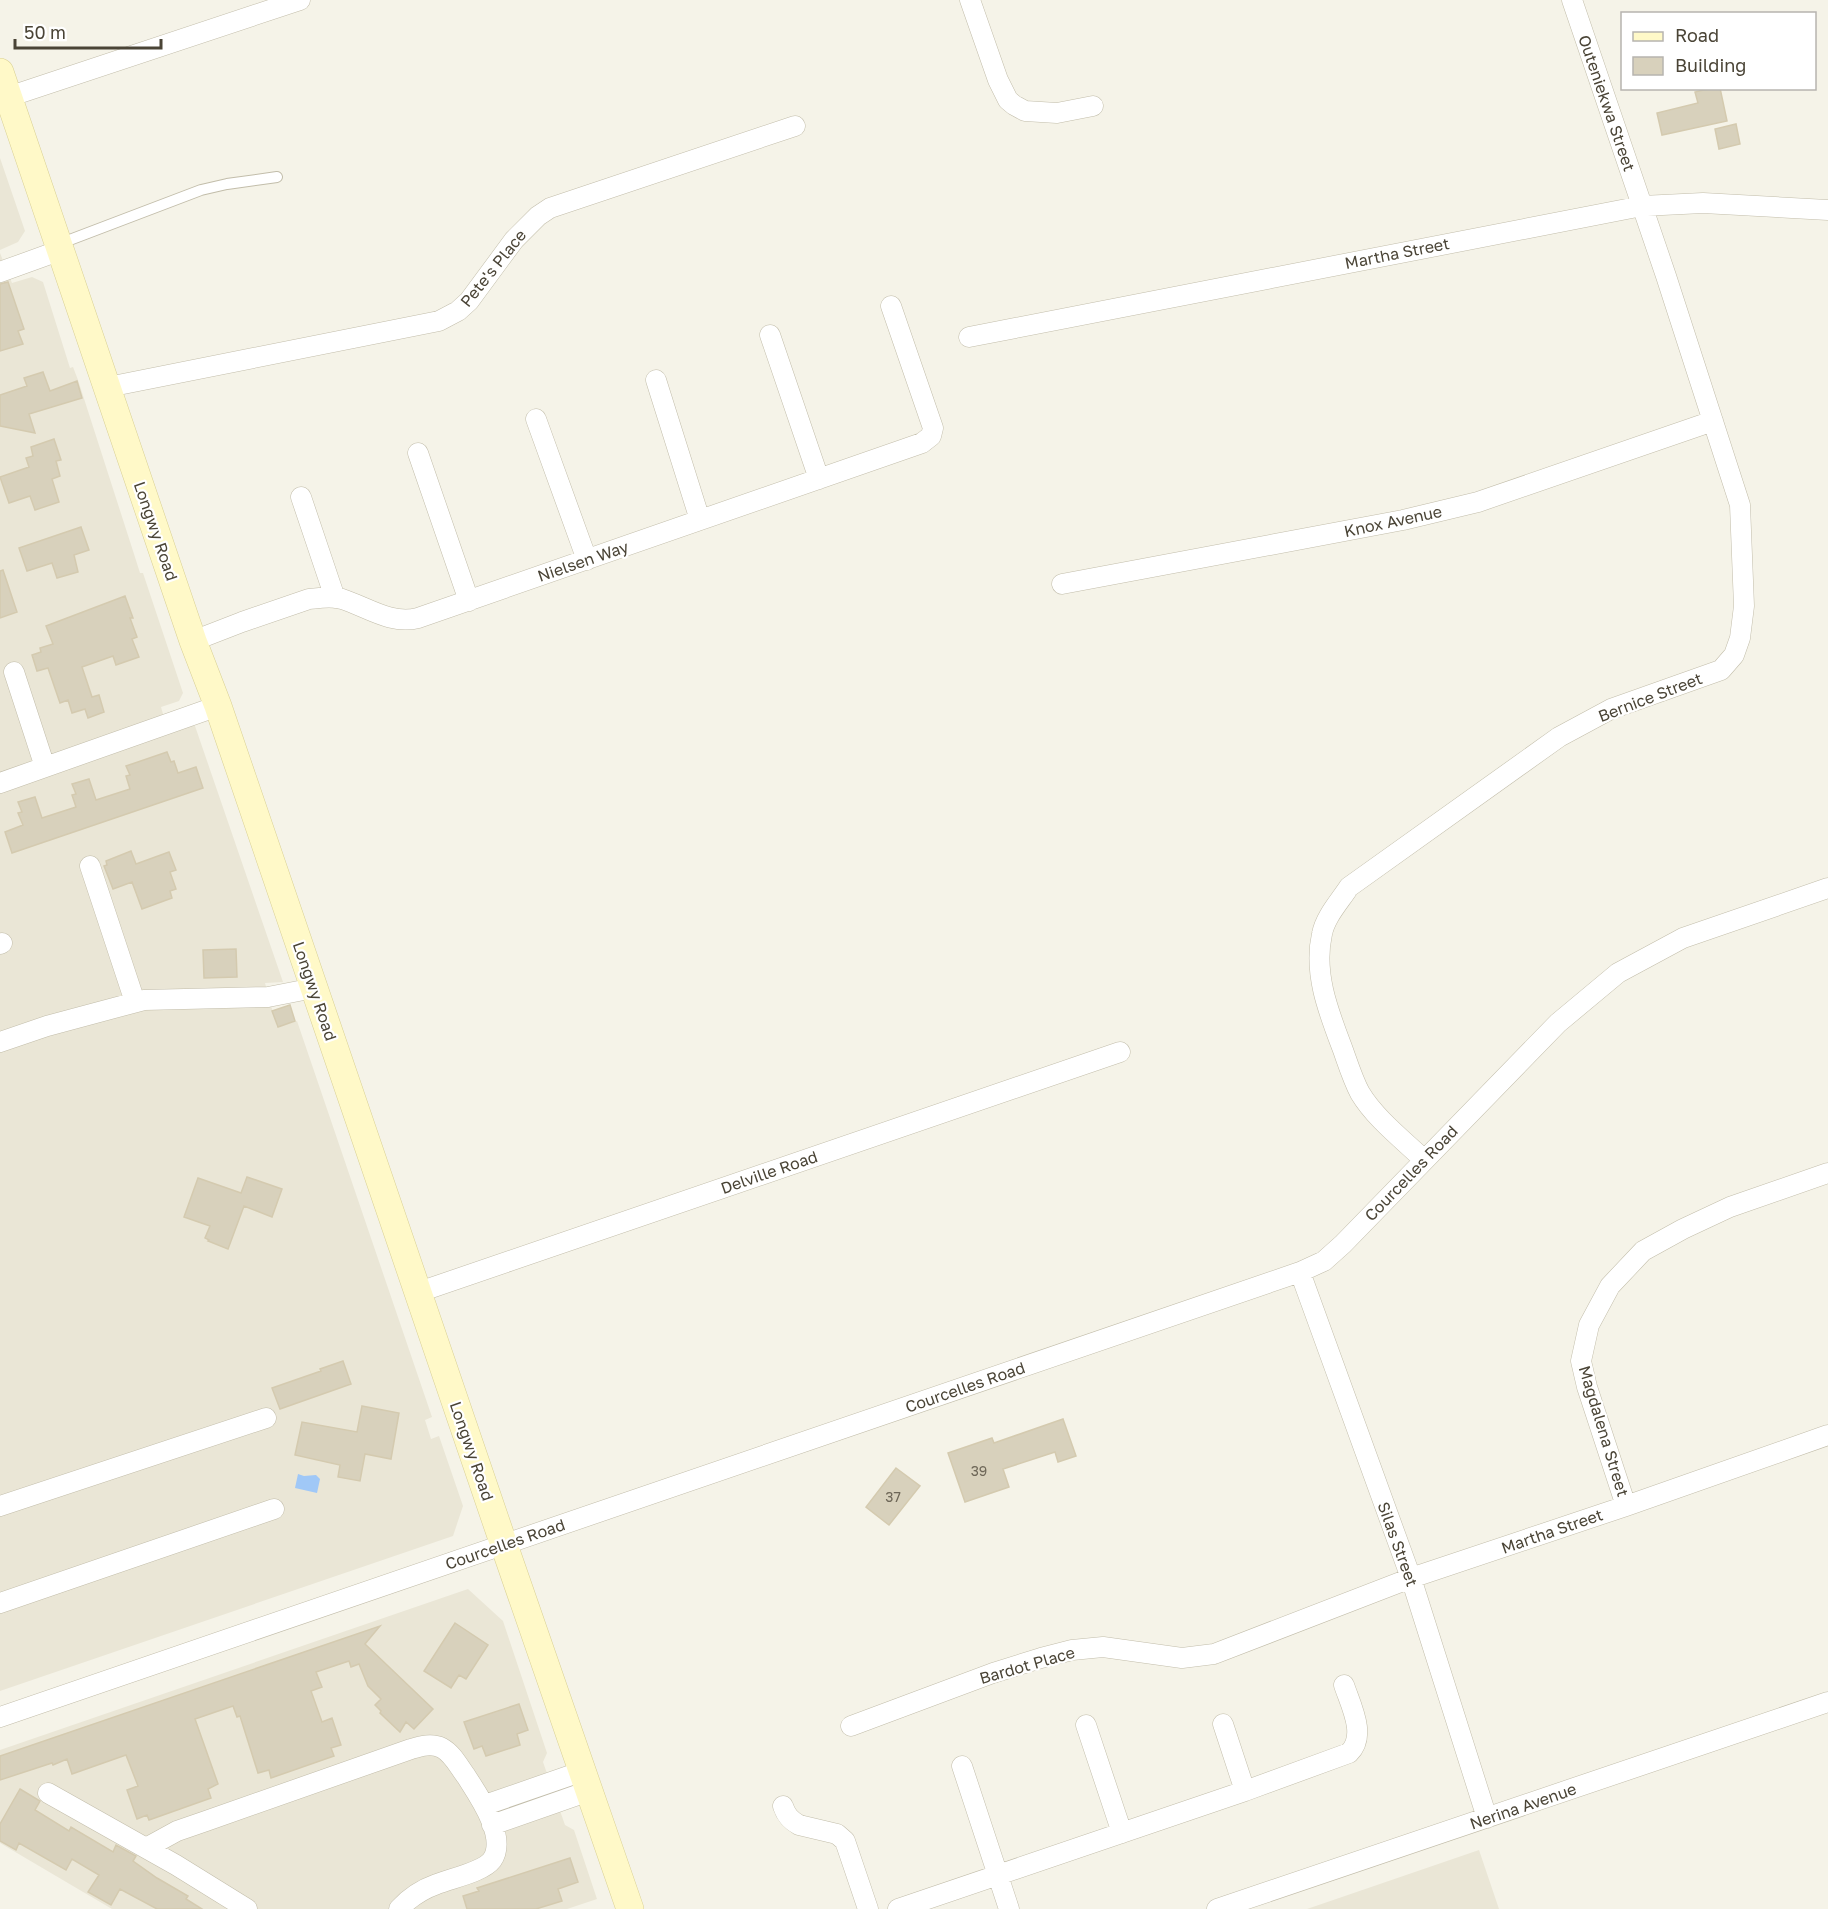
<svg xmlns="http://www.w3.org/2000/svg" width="1828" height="1909" font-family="'Golos Text',sans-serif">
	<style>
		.residential { fill: #eae6d6 }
		.water { fill: #a0c8f7 }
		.building { fill: #d8d1bc; stroke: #d4caaf; stroke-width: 1.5 }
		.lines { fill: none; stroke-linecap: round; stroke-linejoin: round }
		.lane-casing { stroke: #c2bdaa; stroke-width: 12 }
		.street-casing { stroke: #c2bdaa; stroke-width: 21 }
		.secondary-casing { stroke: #d9d094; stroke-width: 28 }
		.lane { stroke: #fff; stroke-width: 10 }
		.street { stroke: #fff; stroke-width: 20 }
		.secondary { stroke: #fff9c8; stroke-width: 27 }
		.labels { text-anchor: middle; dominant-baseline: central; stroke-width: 4.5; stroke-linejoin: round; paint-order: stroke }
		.number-label { font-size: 14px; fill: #6e6758 }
		.street-label { font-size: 16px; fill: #4a4436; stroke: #fff }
	</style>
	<rect width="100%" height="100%" fill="#f5f3e8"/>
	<path class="residential" d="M0,158L25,231L18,242L0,250Z
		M0,253L12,283L32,277L43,282L70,368L73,367L78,380L134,554L140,573H143L183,693L179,701L161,707L163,714L170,729L186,724L195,726L283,982L265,983L277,1027L297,1021L432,1417L425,1420L431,1439L439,1436L463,1506L453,1536L0,1691Z
		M468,1589L503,1621L547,1753L543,1762L552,1788L565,1825L574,1830L597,1899L567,1909H112L0,1843V1750Z
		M1479,1850L1499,1909H1307Z"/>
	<path class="water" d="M298,1474L304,1476L316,1475L320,1479L317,1493L295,1488Z"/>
	<path class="building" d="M1712,88H1720L1727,121L1662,135L1657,113L1698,103L1695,92Z
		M1736,124L1740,144L1719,149L1715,129Z
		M8,282L24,329L18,331L23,344L0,351V284Z
		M43,372L50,391L77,381L82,398L29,414L35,433L0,426V395L27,386L24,378Z
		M54,439L61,460L56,461L60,476L52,479L59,502L35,510L30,496L9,503L0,477L29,467L26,458L33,456L31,447Z
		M81,527L89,550L74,555L78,572L57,578L52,563L27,571L19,548Z
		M3,570L17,612L0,618V571Z
		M125,596L133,618H130L137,637L132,639L139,657L116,665L113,656L82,667L92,697L99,695L104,712L88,718L85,709L72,713L68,700L60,703L48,668L37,671L32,655L41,652L40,648L53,644L46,626Z
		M167,752L171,762L174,761L178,773L196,767L203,788L12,853L5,832L23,825L18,813L22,812L18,802L35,797L42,818L76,807L72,795L76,794L72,784L89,779L96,800L130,789L126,776L130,775L126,766Z
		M131,851L136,864L169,852L176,870L170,872L176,889L170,891L172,898L142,909L132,882L113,889L104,866L107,865L106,861Z
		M236,949L237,977L204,978L203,950Z
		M290,1005L295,1021L278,1027L272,1011Z
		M247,1177L282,1189L272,1217L244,1206L228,1249L208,1241L209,1240L205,1238L210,1226L184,1217L198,1178L241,1193Z
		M343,1361L351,1384L280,1409L272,1388L321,1371L320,1369Z
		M362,1406L399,1413L391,1459L365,1454L360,1481L338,1477L340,1465L295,1455L302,1422L357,1432Z
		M1063,1419L1076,1456L1058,1462L1055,1452L1003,1469L1009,1487L965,1502L948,1453L992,1438L994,1443Z
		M896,1468L920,1486L889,1525L866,1507Z
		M455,1623L488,1645L466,1679L459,1675L451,1688L424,1671Z
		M380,1626L365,1644L433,1709L414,1729L406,1722L400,1732L380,1713L381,1711L375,1705L381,1699L368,1686L359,1664L351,1667L349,1661L316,1672L322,1687L311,1691L322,1722L332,1718L341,1745L331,1748L334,1756L271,1778L269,1770L258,1773L240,1716L237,1717L233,1706L195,1719L218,1784L208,1789L211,1798L149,1820L147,1815L137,1819L127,1790L138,1786L126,1755L72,1774L67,1759L53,1765L52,1763L0,1780V1756Z
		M519,1704L528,1730L517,1734L520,1745L486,1756L482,1746L474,1749L464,1722Z
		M20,1789L40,1801L35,1810L69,1831L71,1827L113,1852L116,1845L136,1856L133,1861L157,1878L188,1896L186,1899L202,1909H157L120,1889L111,1905L88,1892L99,1875L72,1859L66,1870L19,1843L16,1850L0,1841V1824Z
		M570,1858L578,1882L558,1889L562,1901L536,1909H467L463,1896L479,1891L477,1888Z"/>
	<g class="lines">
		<g class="lane-casing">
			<path id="lane" d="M59,244L201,190L227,184L277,177"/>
		</g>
		<g class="street-casing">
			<path id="street" d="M970,0L998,80L1008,100L1014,105L1025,111L1057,113L1093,106
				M8,97L300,0
				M0,272L61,250
				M770,335L819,479
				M969,337L1642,206L1703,203L1828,210
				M656,380L700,520
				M108,387L439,321L458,311L469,301L514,240L538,216L550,208L795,126
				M536,419L587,560
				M418,453L469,601
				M301,497L335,598
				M1062,584L1403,520L1478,502L1713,421
				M193,641L242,622L309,599C320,598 331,596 342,599C367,607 391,625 418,618L922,443L931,436L933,428L891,306
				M14,672L45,767
				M0,783L218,706
				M90,866L135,1002
				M0,944L2,943
				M0,1042L47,1026L144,1000L268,997L314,988
				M1423,1159C1402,1139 1375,1118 1360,1093C1353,1080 1348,1064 1343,1050C1329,1013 1313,974 1322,934C1325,917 1340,901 1349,887L1559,737L1611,709L1721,670L1734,655L1740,638L1744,606L1740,505L1666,276L1572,0
				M1300,1272L1411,1578L1487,1818
				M419,1292L1120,1052
				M0,1506L266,1418
				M1626,1506L1587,1387L1581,1361L1589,1325L1610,1286L1643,1251L1683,1229L1730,1207L1828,1173
				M0,1603L274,1509
				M0,1717L1300,1272L1324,1261L1343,1244L1558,1023L1618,973L1683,938L1828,888
				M1223,1724L1245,1791
				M1086,1725L1122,1833
				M851,1726L993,1673L1041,1658L1072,1650L1103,1647L1182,1658L1214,1654L1411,1578L1626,1506L1828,1435
				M962,1766L1009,1909
				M48,1793L176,1865L247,1909
				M485,1805L583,1771
				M783,1806C786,1815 790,1820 799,1825L837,1834L845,1841L868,1909
				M492,1825L589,1791
				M146,1848L177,1831L206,1821L411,1749C421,1746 432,1743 442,1748C453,1754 459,1767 466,1776C478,1795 508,1837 492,1860C483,1872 452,1878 437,1884C423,1889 409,1898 399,1909
				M898,1909L1245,1791L1349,1753C1367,1736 1351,1706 1344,1685
				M1217,1909L1828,1702"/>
		</g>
		<g class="secondary-casing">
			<path id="secondary" d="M0,72L193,641L218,706L504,1545L630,1909"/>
		</g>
		<use href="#lane" class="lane"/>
		<use href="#street" class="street"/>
		<use href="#secondary" class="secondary"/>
	</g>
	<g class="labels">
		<g class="number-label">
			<text x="979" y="1470">39</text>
			<text x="893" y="1496">37</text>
		</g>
		<g class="street-label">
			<text transform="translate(1607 103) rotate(71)">Outeniekwa Street</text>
			<text transform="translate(1397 253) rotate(-11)">Martha Street</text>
			<text transform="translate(493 268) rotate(-51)">Pete's Place</text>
			<text transform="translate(1393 521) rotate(-12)">Knox Avenue</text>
			<text transform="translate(156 531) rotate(71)">Longwy Road</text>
			<text transform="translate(583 561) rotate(-19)">Nielsen Way</text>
			<text transform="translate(1650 697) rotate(-21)">Bernice Street</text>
			<text transform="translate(315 991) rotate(71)">Longwy Road</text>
			<text transform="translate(769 1172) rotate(-19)">Delville Road</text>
			<text transform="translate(1411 1173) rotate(-46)">Courcelles Road</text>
			<text transform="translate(965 1387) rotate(-19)">Courcelles Road</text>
			<text transform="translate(1604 1431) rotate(73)">Magdalena Street</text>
			<text transform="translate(472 1451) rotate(71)">Longwy Road</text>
			<text transform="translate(1552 1531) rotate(-19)">Martha Street</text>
			<text transform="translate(505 1544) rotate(-19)">Courcelles Road</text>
			<text transform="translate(1398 1544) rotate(70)">Silas Street</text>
			<text transform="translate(1027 1665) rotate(-16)">Bardot Place</text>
			<text transform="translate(1523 1806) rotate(-19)">Nerina Avenue</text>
		</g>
	</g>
	<rect x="1621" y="12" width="195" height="78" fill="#ffffff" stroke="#b7b4af" stroke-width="1.5"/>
	<rect x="1633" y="32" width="30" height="9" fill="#fff9c8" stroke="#b7b4af" stroke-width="1.5"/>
	<text x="1675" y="42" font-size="18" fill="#4a4436">Road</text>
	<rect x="1633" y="57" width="30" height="18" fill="#d8d1bc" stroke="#b7b4af" stroke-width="1.5"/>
	<text x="1675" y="72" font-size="18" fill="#4a4436">Building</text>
	<path d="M15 39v9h146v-9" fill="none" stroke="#4a4436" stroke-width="3"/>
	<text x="24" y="39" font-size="18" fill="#4a4436" stroke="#ffffff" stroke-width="4.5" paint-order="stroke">50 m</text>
</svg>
